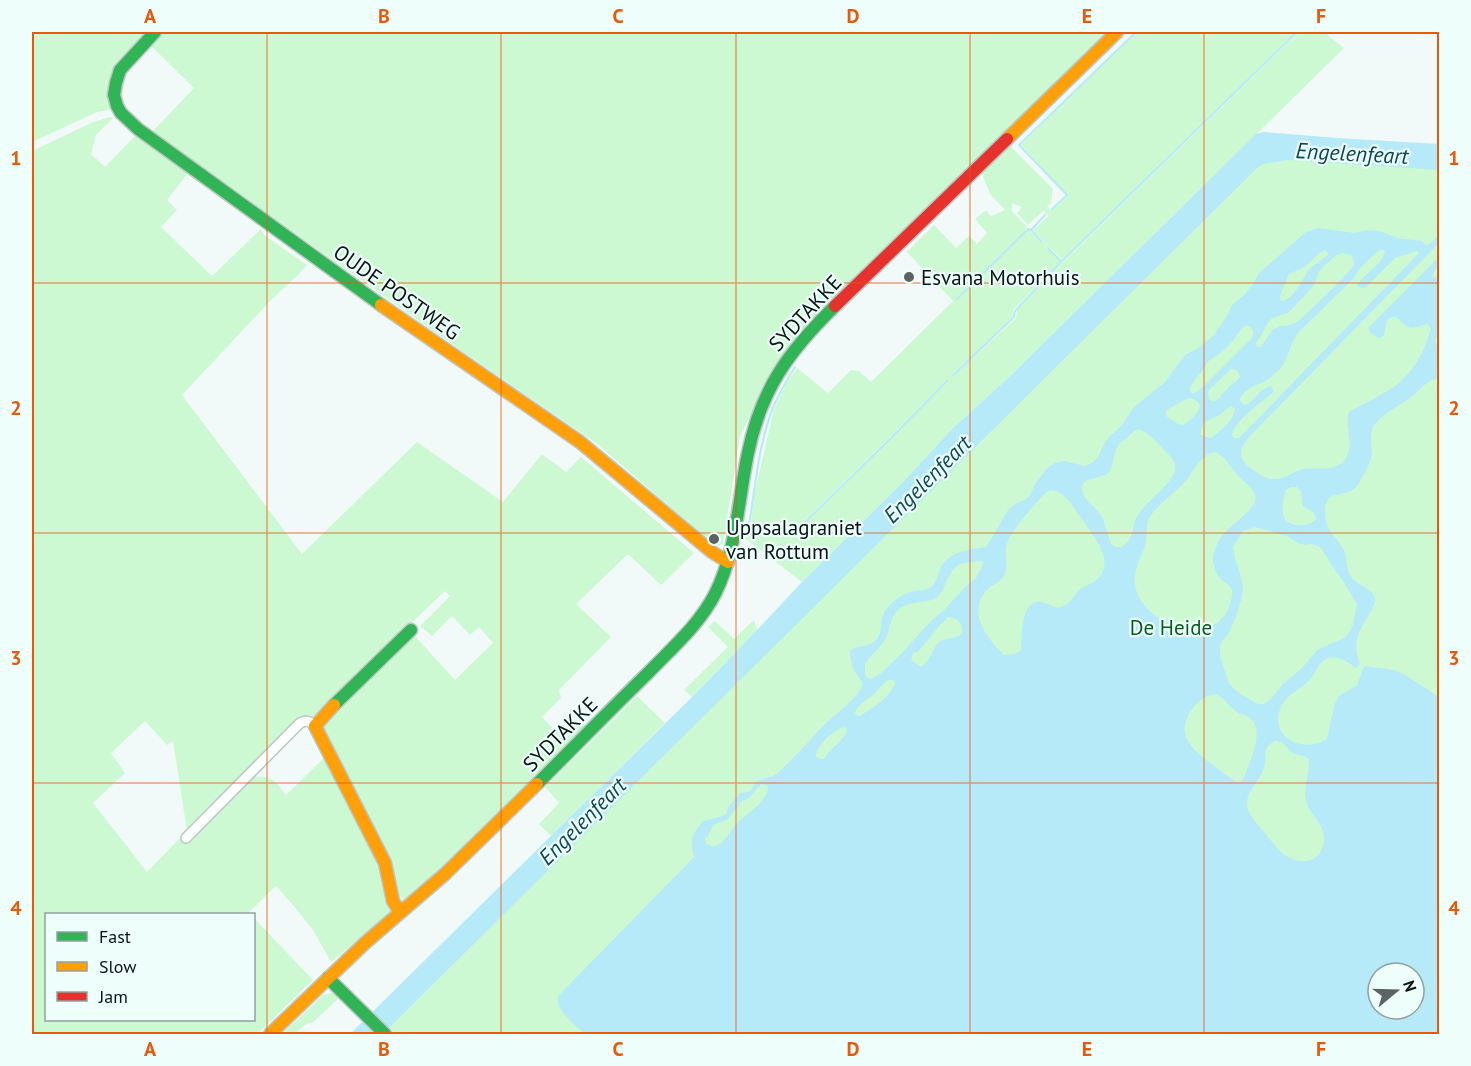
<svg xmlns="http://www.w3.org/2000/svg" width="1471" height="1066" font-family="'PT Sans',sans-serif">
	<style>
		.green { fill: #ccf9d2; fill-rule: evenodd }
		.water { fill: #b7eaf9; fill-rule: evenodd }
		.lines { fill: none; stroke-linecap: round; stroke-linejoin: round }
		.stream { stroke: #b7eaf9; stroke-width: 2 }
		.street-casing { stroke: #bdc6c4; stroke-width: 12 }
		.fast-casing { stroke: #bdc6c4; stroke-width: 15 }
		.slow-casing { stroke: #bdc6c4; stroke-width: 15 }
		.jam-casing { stroke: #bdc6c4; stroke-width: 15 }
		.street { stroke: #fdfefe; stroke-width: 9 }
		.fast { stroke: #30b455; stroke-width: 12 }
		.slow { stroke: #ff9f0a; stroke-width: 12 }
		.jam { stroke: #e5322d; stroke-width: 12 }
		.grid { fill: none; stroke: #e8590c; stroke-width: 1.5; stroke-opacity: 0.55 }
		.poi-dot { fill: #5b6463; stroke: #edfefb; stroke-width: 2 }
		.labels { text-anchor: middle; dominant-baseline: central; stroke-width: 4.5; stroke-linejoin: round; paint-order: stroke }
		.poi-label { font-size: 21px; fill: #0a1413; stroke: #edfefb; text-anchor: start }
		.street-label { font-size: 21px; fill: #0a1413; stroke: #edfefb }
		.park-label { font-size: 21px; fill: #045d1b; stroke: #edfefb }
		.water-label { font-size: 22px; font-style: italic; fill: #0c4757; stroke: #edfefb }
		.neatline { fill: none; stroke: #e8590c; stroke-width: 2 }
		.grid-label { font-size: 20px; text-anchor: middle; font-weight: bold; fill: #e8590c }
	</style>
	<rect width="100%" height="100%" fill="#f1faf8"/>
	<path class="green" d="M32,32H150L115,66C107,80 111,94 115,109L97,112L32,142Z
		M163,32H1111L805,329L773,371L740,436L723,544L718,546L713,544L596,443L436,333L268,214L153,131L194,88L150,45Z
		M1135,32H1296L1063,260L1049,247L1048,248L1061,262L1013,310V317L952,374L953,376L1016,318L1017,310L1063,262L1299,32H1323L1344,48L1007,379L953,428L902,483L802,582L743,537L746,532H750L754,496L774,409L786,384L797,368L828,393L851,370L859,371L871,382L953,301L907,252L934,225L956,248L969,236L977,244L987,233L975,219L986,210L991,216L1005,210L990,194L981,171L1008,144L1053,189L1051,203L1047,207L1052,210L1068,196L1021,145ZM1012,203L1022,207L1017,213L1028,225L1044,210L1048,216L1033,230L1044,242L1042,243L1029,230L1021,236L1027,227L1012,211ZM947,380L948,381L833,496L799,528V526L890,437Z
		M109,117L113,118L96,135L91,154L105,167L136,135L188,173L167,200L177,210L161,227L212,276L261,229L264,235L307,265L298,275L272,299L182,395L302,554L417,442L503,502L542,454L566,472L581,457L694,553L661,585L628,554L576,604L611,637L559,690L561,698L542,717L562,738L567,737L583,722L587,730L420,891L406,901L399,896L393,874L321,727L412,633L455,680L493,643L479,627L470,635L452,616L432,636L420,626L450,596L445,591L316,714L313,717L309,715L304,717L187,831L173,741L167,745L145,721L111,753L125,773L93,803L147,872L179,839L189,842L254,777C272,775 276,782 286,795L325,757L384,873L392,911L331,962L313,930L293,905L276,886L249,912L250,914H46V1020H254V918L313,980L257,1034H32V151L91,123Z
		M1287,157L1439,167V882L900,1034H397L396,1033L394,1034L388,1029L390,1027L389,1026L1257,165Z
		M754,620L757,630L692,697L684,690L728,647L708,627L715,621L734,639Z
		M637,696L665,723L551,836L539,824L559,803L545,787Z
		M331,993L335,994L340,997L312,1023L306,1024L294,1034H282L323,995Z"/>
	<path class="water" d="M1264,132L1337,138L1439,144V170L1288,160L1263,164L1257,168L388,1029L382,1034H350L697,692L757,630L802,582L902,483L953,428L1007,379L1256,134Z
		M1318,228L1355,233L1366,230L1380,231L1397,238L1422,241L1427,246L1439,235V243L1248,438C1236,454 1241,462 1256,472C1261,475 1266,479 1273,479C1285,480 1293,471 1304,469C1320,467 1336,473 1346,458C1355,444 1344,427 1349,412C1360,405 1371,401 1382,394C1408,381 1424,356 1431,328L1427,324C1422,326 1413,329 1408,327C1399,322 1398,312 1387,320L1384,335L1381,338C1375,337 1368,333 1369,327L1439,257V265L1435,270L1432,277L1435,278L1439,276V331L1435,342L1439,348V377C1436,379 1430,381 1427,383C1421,387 1416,394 1410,398C1399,406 1385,412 1376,423C1367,433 1374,446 1371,458C1369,467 1363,475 1359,483C1348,501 1327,487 1325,508C1325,513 1325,517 1326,522C1329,534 1341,541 1345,553C1347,560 1346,569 1350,575C1355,584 1365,586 1372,592C1373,593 1375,599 1376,600C1366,626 1349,634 1360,664L1356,668C1346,660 1331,651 1320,664C1316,669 1314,675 1310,680C1301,689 1289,693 1282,705C1266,735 1302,755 1327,739L1335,703L1339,696L1357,685L1364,666L1394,670L1407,676L1439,697V1034H585C575,1025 555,1010 558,996L694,857C690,838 691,836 703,821L723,816L727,813L728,807L740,793L748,792L752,789L755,782L762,779L773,776L778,773C794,758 808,742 823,726C832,717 859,697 862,686C863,680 856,675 854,670C851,664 850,658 850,651C857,644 867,648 875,641C885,632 878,617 887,608C894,600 903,593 914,591C920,590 926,591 931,587C937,582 938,573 941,567C951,550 969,550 986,547L996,531L1008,510L1015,504L1026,499L1030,495L1035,484L1047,468L1055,463L1064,461L1085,466L1092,463L1098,457L1103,446L1109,437L1122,425L1134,407L1165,382L1185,355L1200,347L1214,335L1223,322L1233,304L1244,295L1253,284L1259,273L1306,232ZM1325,250L1328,252L1327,256C1321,261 1313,265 1308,271C1301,282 1296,294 1284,301H1281L1280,296L1289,274L1305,267L1318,254ZM1382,250L1385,251C1381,266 1366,272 1357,285L1358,287L1363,288L1368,285L1395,258L1417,251L1419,253L1241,436L1239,438H1234L1232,436C1235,418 1262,404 1274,391L1271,386C1260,388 1256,399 1246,405L1243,404L1240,400C1243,387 1259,386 1270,378C1273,375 1278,371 1281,368C1288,359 1290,344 1298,333L1353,279L1361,267L1378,251ZM1342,253L1351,255C1352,258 1355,261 1354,264C1353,270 1308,312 1300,320L1293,324L1286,326H1281L1272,330L1261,347H1257L1256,344L1268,323L1272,318L1288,313L1309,291L1315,283L1319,272L1324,266L1335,256ZM1246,325L1251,327C1254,331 1254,333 1252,338L1204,386L1195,393L1192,394L1189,389L1196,378L1204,369L1207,362L1222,352L1232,342L1242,328ZM1231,369C1236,369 1238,371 1240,376C1236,383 1230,385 1225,391C1221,395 1219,399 1214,402L1210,400L1208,394L1209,390ZM1190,398C1195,399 1198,401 1200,406C1198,414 1190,421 1183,425L1178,424L1166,416V412L1167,410L1184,400ZM1231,406L1235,409C1233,421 1221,432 1210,438L1201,435C1200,421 1209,421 1219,415C1223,412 1227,409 1231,406ZM1139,429C1149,433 1157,442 1164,450C1169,455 1176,461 1175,469C1174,482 1148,501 1140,512C1130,524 1137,538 1121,547H1115L1111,544C1107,534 1105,518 1097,510C1091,503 1082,498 1082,488C1083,475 1102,480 1109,472C1114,465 1113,454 1118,446C1120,442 1125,440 1128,437C1132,433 1133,431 1139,429ZM1215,452C1227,457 1231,469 1240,478C1245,483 1253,487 1255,495C1259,509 1229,525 1222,536C1218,541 1214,550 1213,557C1212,562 1216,574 1220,578C1224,583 1230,583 1232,591C1233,595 1231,600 1230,604C1223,626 1204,633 1183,628C1159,623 1132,603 1135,576C1136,565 1142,556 1145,546C1148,537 1145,527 1149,519C1156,505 1173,495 1184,483C1193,473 1200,455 1215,452ZM1291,487H1297C1305,495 1300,498 1303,506L1314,513L1316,519C1310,527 1292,528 1285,519C1280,512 1284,497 1286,490ZM1053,490C1069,495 1072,507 1082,519C1093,535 1118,564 1095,581C1092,584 1087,584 1083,587C1076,591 1073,600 1067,604C1064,606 1061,607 1058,608C1054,607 1049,604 1045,603C1020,594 1022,637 1021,650L1015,654L1004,655C987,638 967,613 986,591C991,585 1000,583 1004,576C1009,567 1004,555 1007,544C1011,529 1035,505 1046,492ZM1255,527L1287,536L1298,543L1305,545L1311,544L1318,546L1322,549L1332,566L1343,581L1357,604L1353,625L1348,634L1344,638L1317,650L1302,668L1283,684L1270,700L1264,704H1258L1240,694L1229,684L1220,656V647L1222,641L1228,635L1237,614L1242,597L1243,586L1238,566L1235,559L1233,547L1243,531ZM983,561V564L976,578L965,587L944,610L931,621L898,657L881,673L871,679L868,678L865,675V663C872,655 880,648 886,638C890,629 890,619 896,612C908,599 923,605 936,598C940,595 942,591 944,587C955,562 957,563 983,561ZM948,617C959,618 963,624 962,634C955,639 945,637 938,643C932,649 931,660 921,667L911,660L913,653L918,652L941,624ZM888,680H892L895,681C893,696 872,708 860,716L856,715L855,712C860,702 870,699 877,691C881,687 883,683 888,680ZM1216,694C1226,699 1227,704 1234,710C1239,714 1246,714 1251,719C1265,732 1249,763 1244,778L1241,781L1236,782C1227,776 1218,769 1209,762C1192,749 1176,735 1190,712C1197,702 1204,695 1216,694ZM843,727L847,729C845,741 831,746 824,759H820L816,757C817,744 832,732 843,727ZM1275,741C1288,742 1286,751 1295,754C1302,756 1304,755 1309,759C1310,772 1303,787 1306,800C1310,817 1329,826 1323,846C1317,866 1296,864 1282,853C1276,847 1270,839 1264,832C1258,824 1245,813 1247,801C1248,792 1260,779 1264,768C1268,756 1261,748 1275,741ZM761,784L768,786C769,800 749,813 739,821C730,830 726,844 712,847L705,842V838L708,836L713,825L727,820L741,802L750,797ZM1378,973H1414V1009H1378Z"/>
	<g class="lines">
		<path class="stream" d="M1324,32L1327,34
			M1052,209L1067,195L1019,145L1136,32
			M1031,230L1042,242
			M1048,248L1061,261
			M957,299L1028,229L1031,230L1045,215
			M953,375L1014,317L1015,311L1062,261L1297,32
			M800,527L891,438L947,381
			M748,531C755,491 758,445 773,408C779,393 787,380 795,367
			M551,1033L553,1034"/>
		<g class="street-casing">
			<path id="street" d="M186,838L300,723C307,720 310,721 315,726"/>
		</g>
		<g class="fast-casing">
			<path id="fast" d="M155,32L120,70L116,83L114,95L117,106L121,113L138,129L381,305
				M334,705L411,630
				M537,784C574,747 610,710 647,674C671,649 699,625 715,594C737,550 738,500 748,453C761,389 789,351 835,306
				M328,978L385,1034"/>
		</g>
		<g class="slow-casing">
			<path id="slow" d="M1007,139L1117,32
				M381,305L580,442L712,552L728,562
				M334,705L315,726L385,863L393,901L400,912
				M270,1034L365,943L445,874L537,784"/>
		</g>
		<g class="jam-casing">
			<path id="jam" d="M835,306L1007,139"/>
		</g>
		<use href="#street" class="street"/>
		<use href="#fast" class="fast"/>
		<use href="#slow" class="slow"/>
		<use href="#jam" class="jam"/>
	</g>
	<path class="grid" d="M267,32V1034M501,32V1034M736,32V1034M970,32V1034M1204,32V1034M32,283H1440M32,533H1440M32,783H1440"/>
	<g class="poi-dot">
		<circle cx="909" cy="277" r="6"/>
		<circle cx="714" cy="539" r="6"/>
	</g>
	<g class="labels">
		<g class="poi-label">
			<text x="921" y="277">Esvana Motorhuis</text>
			<text x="726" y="527">Uppsalagraniet<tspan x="726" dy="24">van Rottum</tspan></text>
		</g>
		<g class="street-label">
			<text transform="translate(397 292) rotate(35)">OUDE POSTWEG</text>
			<text transform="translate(805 313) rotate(-47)">SYDTAKKE</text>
			<text transform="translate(560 734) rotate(-45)">SYDTAKKE</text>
		</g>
		<g class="park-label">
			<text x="1171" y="627">De Heide</text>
		</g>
		<g class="water-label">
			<text transform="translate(1352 153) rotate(3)">Engelenfeart</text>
			<text transform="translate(927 479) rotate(-45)">Engelenfeart</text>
			<text transform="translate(582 821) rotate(-45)">Engelenfeart</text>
		</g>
	</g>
	<rect width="1471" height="1066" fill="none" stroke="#edfefb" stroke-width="66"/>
	<rect x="45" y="913" width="210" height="108" fill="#edfefb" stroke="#92a09e" stroke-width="1.5"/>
	<rect x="57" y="932" width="30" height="9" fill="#30b455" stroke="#92a09e" stroke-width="1.5"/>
	<text x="99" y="943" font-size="18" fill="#0a1413">Fast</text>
	<rect x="57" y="962" width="30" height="9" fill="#ff9f0a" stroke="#92a09e" stroke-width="1.5"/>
	<text x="99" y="973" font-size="18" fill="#0a1413">Slow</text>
	<rect x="57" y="992" width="30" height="9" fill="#e5322d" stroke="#92a09e" stroke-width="1.5"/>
	<text x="99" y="1003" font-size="18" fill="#0a1413">Jam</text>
	<g transform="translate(1396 991) rotate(71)"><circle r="28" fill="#edfefb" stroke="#92a09e" stroke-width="1.5"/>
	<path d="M0-4.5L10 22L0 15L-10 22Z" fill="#5b6463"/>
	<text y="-9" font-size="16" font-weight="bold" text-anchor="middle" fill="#0a1413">N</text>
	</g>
	<rect x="33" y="33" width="1405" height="1000" class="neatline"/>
	<g class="grid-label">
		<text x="150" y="23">A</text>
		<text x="384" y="23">B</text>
		<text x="618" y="23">C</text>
		<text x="853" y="23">D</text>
		<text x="1087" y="23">E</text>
		<text x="1321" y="23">F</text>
		<text x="16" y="165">1</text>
		<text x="1454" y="165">1</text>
		<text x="16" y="415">2</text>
		<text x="1454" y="415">2</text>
		<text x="16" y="665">3</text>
		<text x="1454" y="665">3</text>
		<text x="16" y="915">4</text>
		<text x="1454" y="915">4</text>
		<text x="150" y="1056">A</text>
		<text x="384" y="1056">B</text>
		<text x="618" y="1056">C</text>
		<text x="853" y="1056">D</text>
		<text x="1087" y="1056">E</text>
		<text x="1321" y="1056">F</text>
	</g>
</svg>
